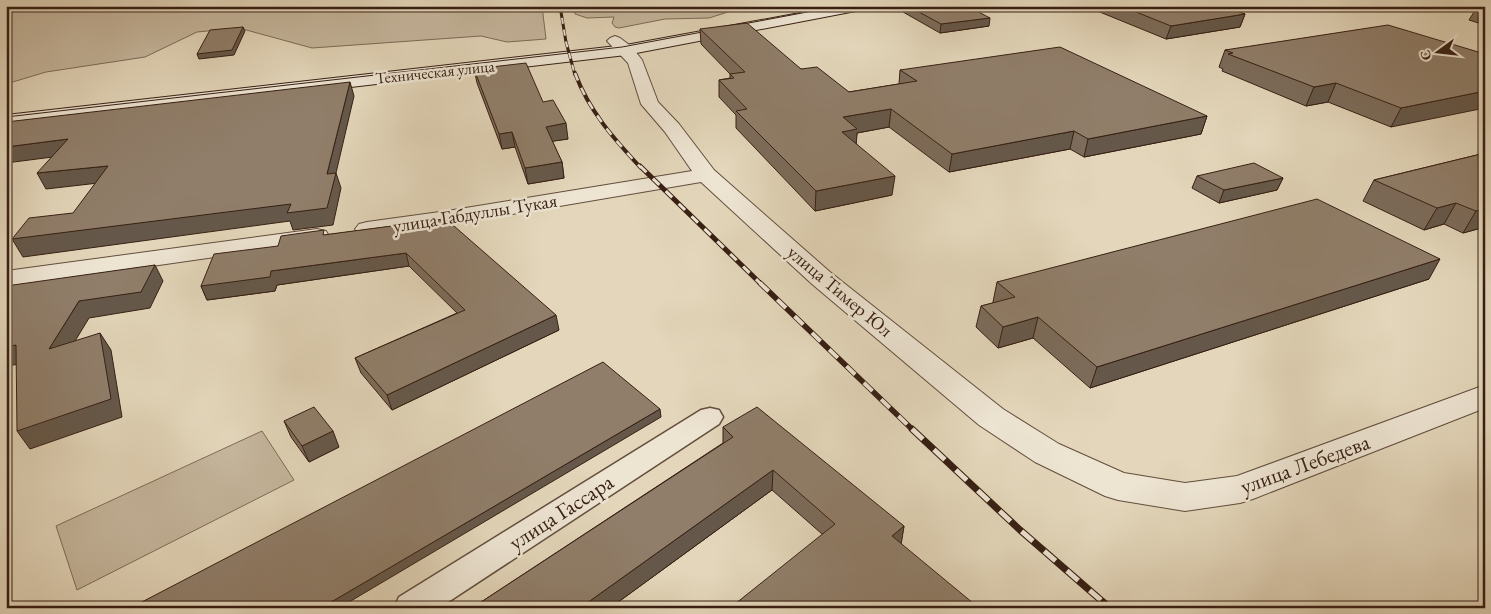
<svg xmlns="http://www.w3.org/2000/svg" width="1491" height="614" font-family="'EB Garamond',serif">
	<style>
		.green { fill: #c6b79e; stroke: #7e6b58 }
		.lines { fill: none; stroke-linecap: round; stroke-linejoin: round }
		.minor-casing { stroke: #624d3d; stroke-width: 3 }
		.tertiary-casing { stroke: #624d3d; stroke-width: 2 }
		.secondary-casing { stroke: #371f13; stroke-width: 2 }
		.minor { fill: #ede4d2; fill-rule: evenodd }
		.tertiary { fill: #ede4d2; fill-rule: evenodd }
		.secondary { fill: #ede4d2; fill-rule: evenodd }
		.tram { stroke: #371f13; stroke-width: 1 }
		.rail-far4-casing { stroke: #371f13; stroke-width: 3 }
		.rail-far3-casing { stroke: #371f13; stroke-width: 4 }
		.rail-far2-casing { stroke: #371f13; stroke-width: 5 }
		.rail-far1-casing { stroke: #371f13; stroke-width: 5.5 }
		.rail-casing { stroke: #371f13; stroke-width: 7 }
		.rail-far4 { stroke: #ede4d2; stroke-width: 2; stroke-dasharray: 6; stroke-linecap: butt }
		.rail-far3 { stroke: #ede4d2; stroke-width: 2.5; stroke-dasharray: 8; stroke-linecap: butt }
		.rail-far2 { stroke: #ede4d2; stroke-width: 3; stroke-dasharray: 9; stroke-linecap: butt }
		.rail-far1 { stroke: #ede4d2; stroke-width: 4; stroke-dasharray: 12; stroke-linecap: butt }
		.rail { stroke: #ede4d2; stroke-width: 5; stroke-dasharray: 15; stroke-linecap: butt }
		.wall { fill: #7c6c5b; stroke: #371f13 }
		.shaded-wall { fill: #65584a; stroke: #371f13 }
		.building { fill: #907e6a; stroke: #371f13 }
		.labels { text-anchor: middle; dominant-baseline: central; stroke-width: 5; stroke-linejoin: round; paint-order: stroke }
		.far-street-label { font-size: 16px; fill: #371f13; stroke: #ede4d2 }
		.street-label { font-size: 19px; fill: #371f13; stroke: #ede4d2 }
		.near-street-label { font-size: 22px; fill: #371f13; stroke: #ede4d2 }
	</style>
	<rect width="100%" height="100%" fill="#e3d6ba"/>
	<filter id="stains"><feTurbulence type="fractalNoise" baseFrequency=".004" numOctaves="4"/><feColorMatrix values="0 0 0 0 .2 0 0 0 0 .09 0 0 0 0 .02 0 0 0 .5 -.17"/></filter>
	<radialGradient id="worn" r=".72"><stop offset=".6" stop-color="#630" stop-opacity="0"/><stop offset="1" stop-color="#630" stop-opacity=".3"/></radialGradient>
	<path class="green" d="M6,6H542L546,39L507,42L481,36L312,48L239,28L197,32L145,57L46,72L6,84Z
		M573,6H747L709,18L665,19L619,28L615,27L612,23L614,17L587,18L575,14Z
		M262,431L294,480L77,590L56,526Z"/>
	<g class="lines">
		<g class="minor-casing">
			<path id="minor" d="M710,408L719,410L723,417L719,424L439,608H394L399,597L701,410Z"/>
		</g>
		<g class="tertiary-casing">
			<path id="tertiary" d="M615,36L620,38L632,47L642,60L658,102L679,124L714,170L830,272L1003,409L1059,444L1124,473L1185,483L1237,476L1485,385V408L1253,499L1240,503L1185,511L1118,500L1105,496L1035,462L979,425L812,284L701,182L447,225L367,236L359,234L355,229L359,224L367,222L447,211L692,171L665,132L641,104L628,63L607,41L610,38Z
				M317,229L326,231L329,236L326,241L6,287V271Z"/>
		</g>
		<g class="secondary-casing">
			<path id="secondary" d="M838,6H868L861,10L626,55L6,127V115L626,45Z"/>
		</g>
		<use href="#minor" class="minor"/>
		<use href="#tertiary" class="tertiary"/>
		<use href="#secondary" class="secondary"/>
		<path class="tram" d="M733,26L839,6
			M6,117L622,47L713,30"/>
		<g class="rail-far4-casing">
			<path id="rail-far4" d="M560,6L566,42L575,75"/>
		</g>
		<g class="rail-far3-casing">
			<path id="rail-far3" d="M575,73C589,111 614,139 641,168"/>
		</g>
		<g class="rail-far2-casing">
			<path id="rail-far2" d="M640,166L761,284"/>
		</g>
		<g class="rail-far1-casing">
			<path id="rail-far1" d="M760,283L914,431"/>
		</g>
		<g class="rail-casing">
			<path id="rail" d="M912,429L1020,530L1110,608"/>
		</g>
		<use href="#rail-far4" class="rail-far4"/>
		<use href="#rail-far3" class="rail-far3"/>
		<use href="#rail-far2" class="rail-far2"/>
		<use href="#rail-far1" class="rail-far1"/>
		<use href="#rail" class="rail"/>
	</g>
	<path class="wall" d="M904,6H967L989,26L940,33L903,12Z
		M1085,6H1221L1245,14L1240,27L1166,39Z
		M1309,6H1341L1321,10Z
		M1458,6H1485V25L1469,20L1474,12Z
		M700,29L801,69L849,92L899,84L900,70L1207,116L1201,134L1084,157L1070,149L949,172L889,127L857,133L856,143L892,195L815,211L736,128V115L719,97V80L730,78V74L701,44Z
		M1225,50L1485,54L1391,127L1328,102L1306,106L1222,71L1223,69L1219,67Z
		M474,69L543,102L568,139L552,141L562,162L564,178L528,184L515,147L502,149L477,83Z
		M1485,153V227L1463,233L1444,224L1424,230L1363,201L1374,180Z
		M1197,176L1283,178L1277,190L1219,203L1192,188Z
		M446,219L559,330L392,410L361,373L355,358L457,313L409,266L277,285L275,291L207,300L201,286L278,246L326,235Z
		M1429,279L1090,388L1033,338L998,348L976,327L981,306L993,303V302L997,282Z
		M284,421L339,447L309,462L291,437Z
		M723,427L904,526L901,543L822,534L772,490L610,608H472L723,443Z"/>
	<path class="shaded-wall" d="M1322,6H1341L1321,10Z
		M1245,14L1240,27L1166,39L1171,26Z
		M990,18L989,26L940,33L941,24Z
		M243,27L245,31L234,55L199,59L197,54Z
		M350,82L354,96L336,173L341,188L333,225L293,230L290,221L23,257L12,239L327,174Z
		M1336,83L1328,102L1306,106L1314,87Z
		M1485,91V108L1391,127L1401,108Z
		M891,109L889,127L857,133L856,147L841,150L843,117Z
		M1207,116L1201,134L1084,157L1088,139Z
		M566,123L568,139L548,142L546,127Z
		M1074,131L1070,149L949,172L952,154Z
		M512,132L515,147L502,149L499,134Z
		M68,139L76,154L6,163V147Z
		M562,162L564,178L528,184L525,168Z
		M108,166L116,181L46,189L37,173Z
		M895,176L892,195L815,211L816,191Z
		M1283,178L1277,190L1219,203L1224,190Z
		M1456,203L1444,224L1424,230L1437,208Z
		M1485,209V227L1463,233L1476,211Z
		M406,253L409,266L277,285L275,291L207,300L201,286L271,271Z
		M1440,259L1429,279L1090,388L1097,367Z
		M155,265L163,281L150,308L89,318L60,366L49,349L79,301Z
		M556,315L559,330L392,410L387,395Z
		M1038,317L1033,338L998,348L1003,327Z
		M100,333L111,350L122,417L30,449L17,431Z
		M16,345L27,363L6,366V347Z
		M660,409L661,417L339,608H321Z
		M333,431L339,447L309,462L302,446Z
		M773,470L772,490L610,608H580Z
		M904,526L901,545L892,536Z"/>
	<path class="building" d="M908,6H967L990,18L941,24Z
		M1121,6H1221L1245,14L1171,26Z
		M747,23L801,69L817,67L849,92L917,81L900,70L1060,47L1207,116L1088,139L1074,131L952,154L891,109L843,117L857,129L842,132L895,176L816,191L736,111L747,109L719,80L734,78L730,74L745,72L700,29Z
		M1388,25L1485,54V91L1401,108L1336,83L1314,87L1228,54L1233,53L1225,50Z
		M243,27L232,50L197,54L210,30Z
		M526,63L543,102L553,100L566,123L546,127L562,162L525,168L512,132L499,134L474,69Z
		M350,82L327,174L336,173L327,208L287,213L291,204L12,239L29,218L73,213L108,166L37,173L68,139L6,147V122Z
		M1485,153V209L1476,211L1456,203L1437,208L1374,180Z
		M1254,163L1283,178L1224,190L1197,176Z
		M1317,199L1440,259L1097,367L1038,317L1003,327L981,306L1015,297L997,282Z
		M446,219L556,315L387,395L355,358L465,310L406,253L271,271L270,277L201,286L214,254L278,246L281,236L324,230L323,235Z
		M155,265L141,292L79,301L49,349L100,333L111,399L17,431L16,345L6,347V286Z
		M603,362L660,409L321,608H140L138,604Z
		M314,407L333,431L302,446L284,421Z
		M757,407L904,526L892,536L979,608H730L835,524L773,470L580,608H472L733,437L723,427Z"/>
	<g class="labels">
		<g class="far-street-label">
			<text transform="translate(435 72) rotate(-6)">Техническая улица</text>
		</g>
		<g class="street-label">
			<text transform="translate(475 213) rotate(-9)">улица Габдуллы Тукая</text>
			<text transform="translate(840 291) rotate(40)">улица Тимер Юл</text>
		</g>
		<g class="near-street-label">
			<text transform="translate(1305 464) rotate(-20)">улица Лебедева</text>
			<text transform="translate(561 512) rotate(-33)">улица Гассара</text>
		</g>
	</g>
	<rect width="1491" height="614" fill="none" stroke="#e3d6ba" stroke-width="25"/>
	<rect x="8" y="8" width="1476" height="599" fill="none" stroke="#371f13" stroke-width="2.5"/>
	<rect x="12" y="12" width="1466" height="589" fill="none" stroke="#371f13"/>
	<g transform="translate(1438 52) rotate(255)" stroke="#ede4d2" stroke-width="4" paint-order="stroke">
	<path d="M0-4L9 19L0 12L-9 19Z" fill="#371f13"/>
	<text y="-8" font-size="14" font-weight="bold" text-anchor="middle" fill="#371f13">С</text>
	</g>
	<rect width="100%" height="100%" filter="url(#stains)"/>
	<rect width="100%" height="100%" fill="url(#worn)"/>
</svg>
